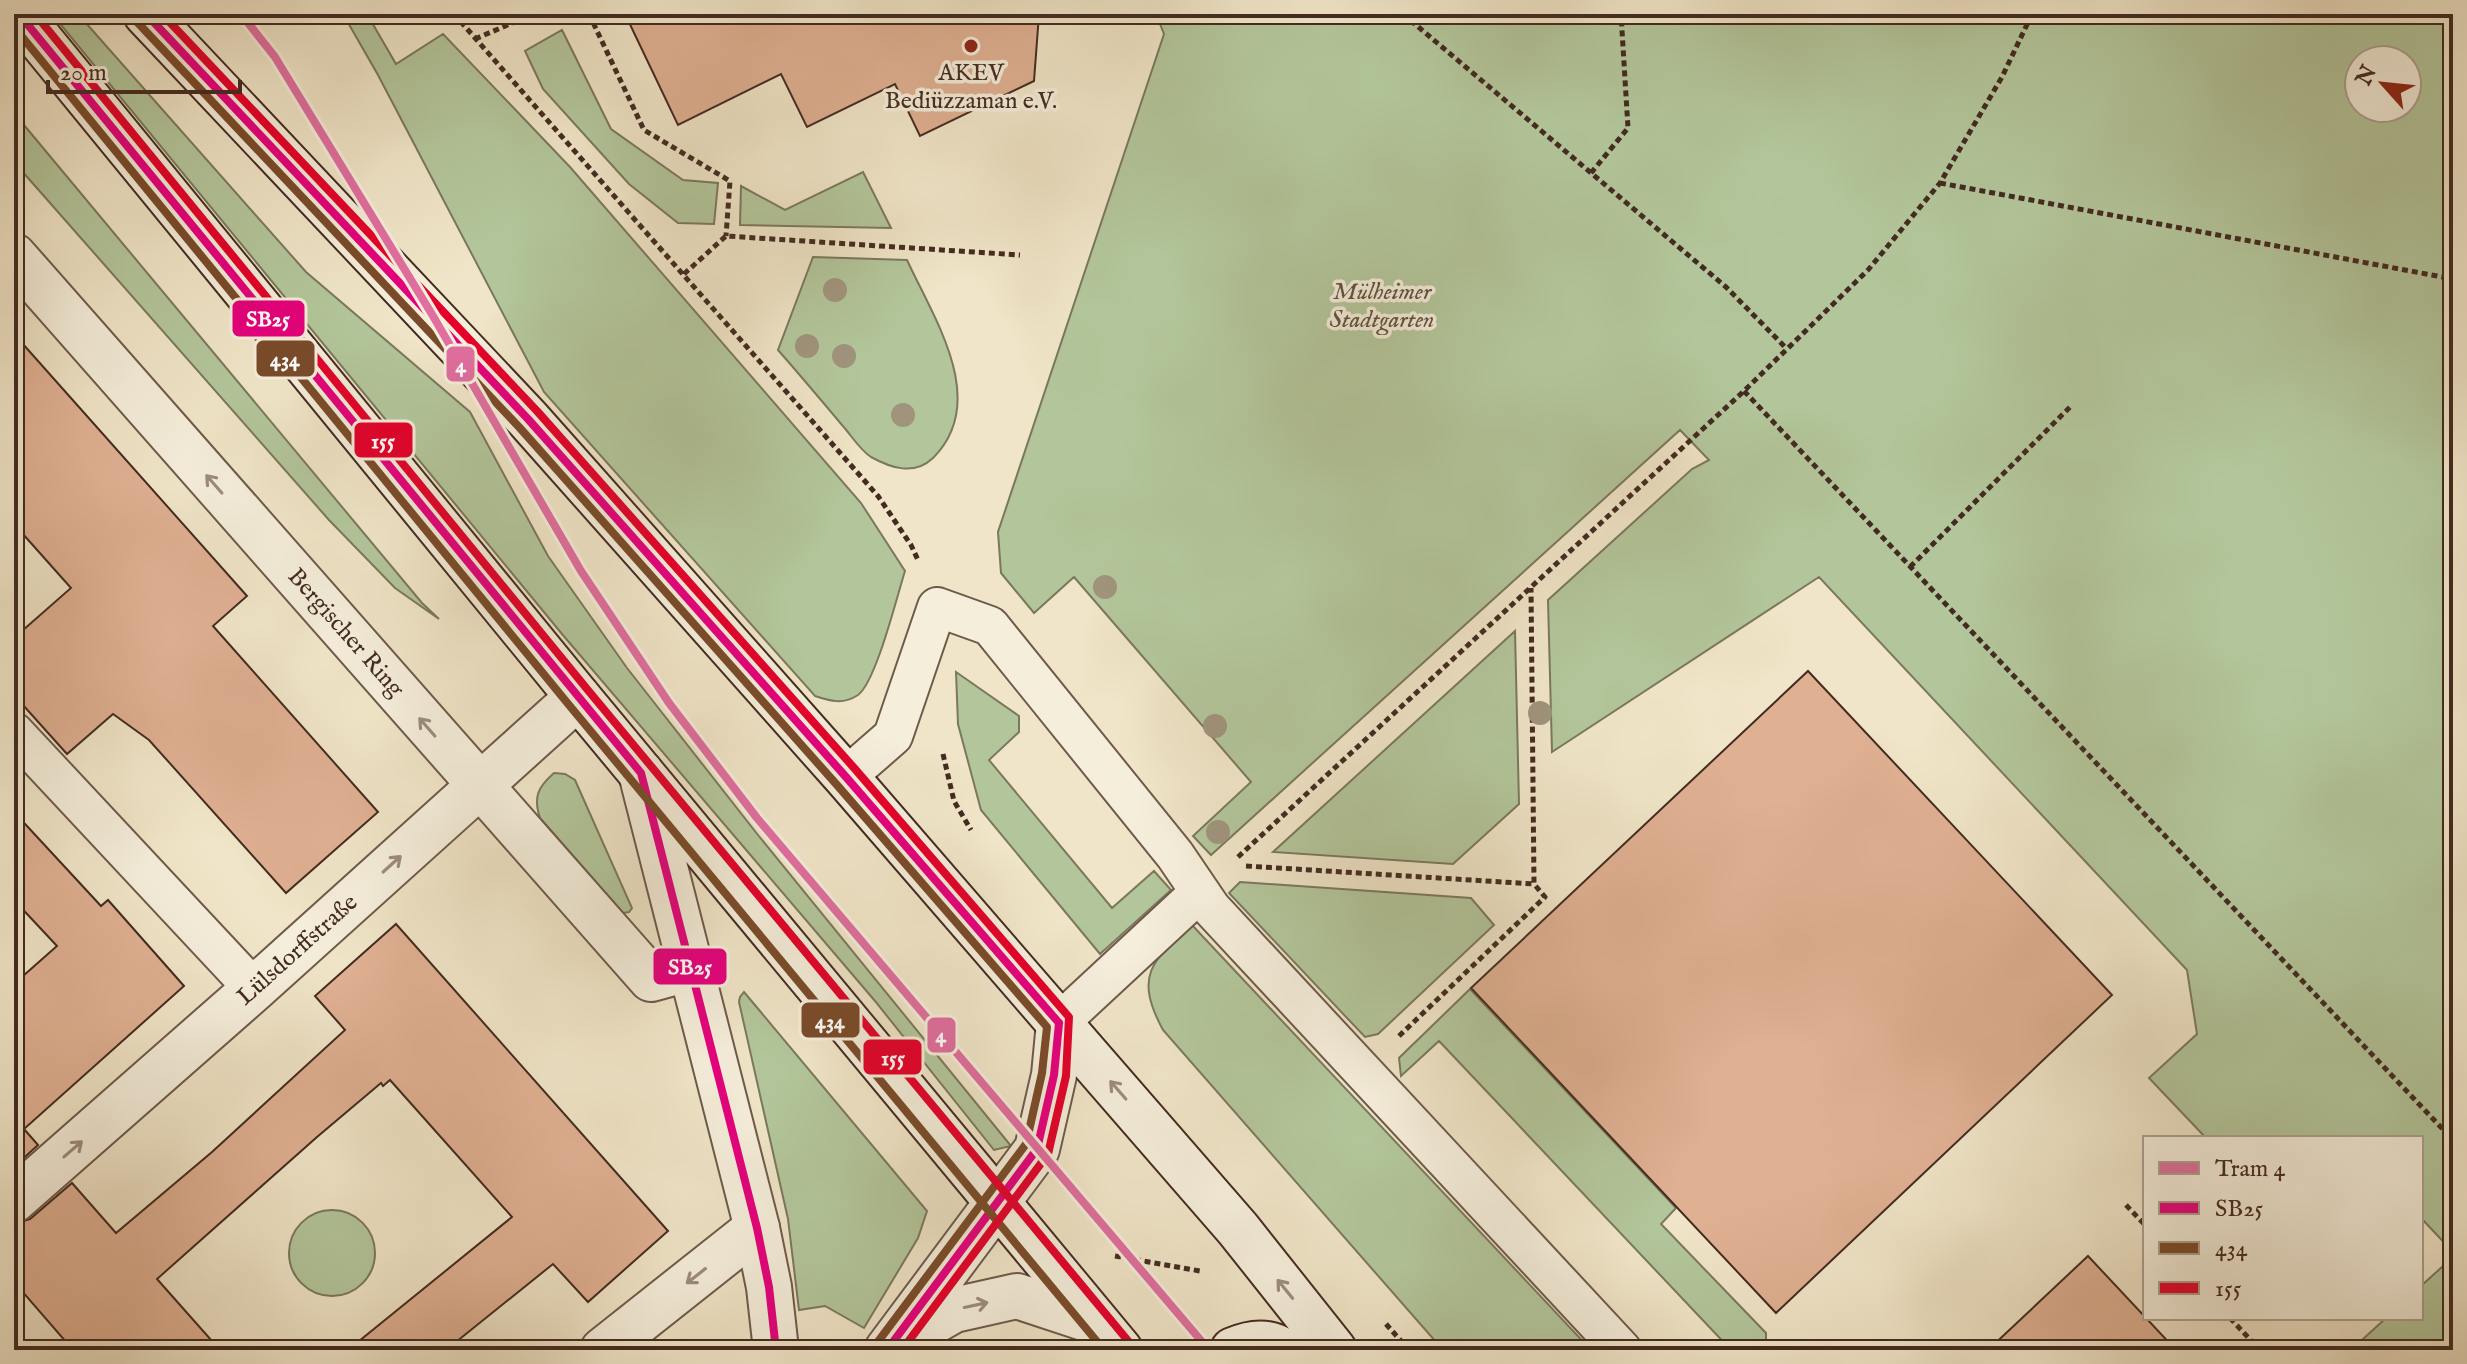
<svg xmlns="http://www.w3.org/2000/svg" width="2467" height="1364" font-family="'IM FELL English',serif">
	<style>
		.green { fill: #b3c69b; stroke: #7b785e; stroke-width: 2; fill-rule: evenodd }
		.building { fill: #dfb092; stroke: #432b21; stroke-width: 2 }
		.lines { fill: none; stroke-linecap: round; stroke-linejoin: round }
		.service-casing { stroke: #6e5a4b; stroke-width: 42 }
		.minor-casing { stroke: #6e5a4b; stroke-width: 48 }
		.tertiary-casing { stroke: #6e5a4b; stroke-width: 48 }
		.secondary-casing { stroke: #432b21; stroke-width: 48 }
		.path { stroke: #432b21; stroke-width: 5; stroke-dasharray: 6 4; stroke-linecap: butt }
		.service { stroke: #f5eedb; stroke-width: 38 }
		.minor { stroke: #f5eedb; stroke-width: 44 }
		.tertiary { stroke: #f5eedb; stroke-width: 44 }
		.secondary { stroke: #f5eedb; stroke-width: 44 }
		.bus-1-casing { stroke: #f5eedb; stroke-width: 14 }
		.bus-2-casing { stroke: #f5eedb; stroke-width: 14 }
		.bus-3-casing { stroke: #f5eedb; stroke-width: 14 }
		.bus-1 { stroke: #e5007d; stroke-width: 8 }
		.bus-2 { stroke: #7a4b2a; stroke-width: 8 }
		.bus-3 { stroke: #e4002b; stroke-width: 8 }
		.tram-1-casing { stroke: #f5eedb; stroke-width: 14 }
		.tram-1 { stroke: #e06e9f; stroke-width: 8 }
		.tree { fill: #a0947d }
		.oneway { stroke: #9c8c7e }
		.poi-dot { fill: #8f2418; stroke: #f5eedb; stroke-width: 3 }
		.labels { text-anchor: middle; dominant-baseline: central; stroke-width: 7; stroke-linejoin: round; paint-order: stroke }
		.poi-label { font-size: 24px; fill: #432b21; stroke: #f5eedb }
		.park-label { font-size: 24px; font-style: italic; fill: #5f5240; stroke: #f5eedb }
		.street-label { font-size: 24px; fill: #432b21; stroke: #f5eedb }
		.line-badge { stroke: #f5eedb; stroke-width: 3 }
		.badge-label { font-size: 22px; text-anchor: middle; font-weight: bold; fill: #fff }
	</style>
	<rect width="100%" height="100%" fill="#f0e5c8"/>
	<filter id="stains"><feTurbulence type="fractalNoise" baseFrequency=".0025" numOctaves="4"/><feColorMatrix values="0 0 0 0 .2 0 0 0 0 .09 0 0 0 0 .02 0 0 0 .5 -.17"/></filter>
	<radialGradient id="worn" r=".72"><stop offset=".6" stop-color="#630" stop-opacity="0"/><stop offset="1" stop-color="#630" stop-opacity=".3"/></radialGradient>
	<path class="green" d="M52,14H78L306,272L470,412L548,556L627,668L758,835L1011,1146L994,1150L875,1001L562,634Z
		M343,14H367L396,64L443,34L570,167L861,503L905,571C897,596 876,682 858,695C843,705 830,701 815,696L544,392L378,75Z
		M1156,14H2453V1252L2421,1218V1138H2206L2149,1078L2197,1034L2187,970L1819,577L1552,752L1548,600L1692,469L1709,460L1680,430L1211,855L1193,836L1251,782L1074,577L1034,613L1001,573L998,532L1164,34ZM2359,60H2407V108H2359Z
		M562,30L611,129L683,180L718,183L714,224L678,223L629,184L543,89L525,51Z
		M14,113L422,603L439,619L395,588L329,520L14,162Z
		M863,172L891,228L740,225L741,186L785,210Z
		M813,257L907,260C934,319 990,401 933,458C914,476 891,468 871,457C860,450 851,435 842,425C821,400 800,375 778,350Z
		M1515,631L1519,804L1453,864L1273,852Z
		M956,672L1019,716V732L989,760L1112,908L1154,871L1171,890L1100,954L981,810L958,724Z
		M554,773L565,774L575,780L632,908L629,912L623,913L540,818C533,797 538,787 554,773Z
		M1240,882L1471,898L1494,925L1378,1034L1365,1037L1229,893Z
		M1192,925L1591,1350H1443L1163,1030C1134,976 1151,961 1192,925Z
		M1470,989L1676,1208L1661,1224L1766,1333V1345L1760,1350H1731L1439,1041L1401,1076L1399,1058Z
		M744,992L927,1211L918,1238L864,1328L825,1306L799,1310L788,1219L739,1002L740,997Z
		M289 1253a43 43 0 1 1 86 0a43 43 0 1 1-86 0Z
		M2453,1257V1350H2351L2386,1318H2421V1286Z"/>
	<path class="building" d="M625,14H1039L1034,81L920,136L895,84L807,127L781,74L678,125Z
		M14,334L247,596L213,626L378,812L286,893L149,740L113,714L67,754L14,695V638L71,588L14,524Z
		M1808,671L2112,995L1776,1313L1471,988Z
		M14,812L101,906L108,900L184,986L24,1129L38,1145L14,1167V984L57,946L14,900Z
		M396,924L668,1231L588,1302L553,1264L446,1350H348L512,1217L390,1080L383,1086L381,1083L317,1137L157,1279L220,1350H73L14,1282V1224L30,1219L72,1183L116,1233L212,1152L345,1030L315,996Z
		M2088,1256L2176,1350H1988Z"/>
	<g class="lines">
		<g class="service-casing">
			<path id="service" d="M14,732L254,989
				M846,777L893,736L937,607L990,626L1175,855L1211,908L1622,1350
				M1059,1023L1200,892"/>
		</g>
		<g class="minor-casing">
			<g id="minor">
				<path id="s1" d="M14,256L651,979L691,968"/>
				<path id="s2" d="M14,1200L254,989L578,697"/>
				<path d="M603,1350L757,1228"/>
			</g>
		</g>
		<g class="tertiary-casing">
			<path id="tertiary" d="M641,773L757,1228L769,1287L776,1350
				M905,1338L954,1310L1017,1296L1096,1322
				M887,1350L1037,1149L1054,1075L1059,1023"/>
		</g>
		<g class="secondary-casing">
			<path id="secondary" d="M19,14L578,697L1120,1350
				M146,14L528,419L846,777L1059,1023L1238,1229L1334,1350
				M1233,1350C1249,1343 1267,1340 1282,1350"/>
		</g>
		<path class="path" d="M454,14L878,496L911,545L918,560
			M589,14L644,130L730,181L726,236
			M1403,14L1726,287L1787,349
			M475,39L533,14
			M1591,173L1628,128L1621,14
			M1940,183L2453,279
			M684,274L726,236L1020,255
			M1744,391L2453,1140
			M1910,567L2071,406
			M943,754L954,801L971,830
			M1238,857L1744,391L1868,270L1940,183L2002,77L2032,14
			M1246,866L1534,884
			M1399,1036L1545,897L1534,884L1531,588
			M2126,1205L2145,1225
			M1115,1256L1200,1271
			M2230,1318L2260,1350
			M1386,1324L1409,1350"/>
		<use href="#service" class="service"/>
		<use href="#minor" class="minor"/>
		<use href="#tertiary" class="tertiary"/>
		<use href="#secondary" class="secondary"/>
		<g class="bus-1-casing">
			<path id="bus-1" d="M19,14L641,773L757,1228L769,1287L776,1350
				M146,14L528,419L846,777L1059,1023
				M887,1350L1037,1149L1054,1075L1059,1023"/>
		</g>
		<g class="bus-2-casing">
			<path id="bus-2" d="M137,22L519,427L837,785L1047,1027L1042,1073L1026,1144L877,1343
				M14,27L569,705L1104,1350"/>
		</g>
		<g class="bus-3-casing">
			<path id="bus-3" d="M35,14L587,689L1129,1342
				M162,14L537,411L855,769L1069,1017L1066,1076L1048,1154L902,1350"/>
		</g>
		<use href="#bus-1" class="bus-1"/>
		<use href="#bus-2" class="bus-2"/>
		<use href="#bus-3" class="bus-3"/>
		<g class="tram-1-casing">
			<path id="tram-1" d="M241,14L275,57L433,316L581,571L669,703L757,818L1209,1350"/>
		</g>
		<use href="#tram-1" class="tram-1"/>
	</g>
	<g class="tree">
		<circle cx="835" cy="290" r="12"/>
		<circle cx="807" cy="346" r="12"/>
		<circle cx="844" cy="356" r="12"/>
		<circle cx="903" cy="415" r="12"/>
		<circle cx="1105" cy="587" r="12"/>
		<circle cx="1540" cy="713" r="12"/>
		<circle cx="1215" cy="726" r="12"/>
		<circle cx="1218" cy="832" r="12"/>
	</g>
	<defs><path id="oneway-shaft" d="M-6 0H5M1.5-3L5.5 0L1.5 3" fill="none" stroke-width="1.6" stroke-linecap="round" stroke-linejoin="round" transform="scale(2)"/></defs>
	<g class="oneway">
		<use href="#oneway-shaft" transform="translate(214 484) rotate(-131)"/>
		<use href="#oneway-shaft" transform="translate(427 727) rotate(-131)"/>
		<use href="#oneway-shaft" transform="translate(392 864) rotate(-42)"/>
		<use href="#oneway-shaft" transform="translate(1118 1090) rotate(-131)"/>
		<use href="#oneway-shaft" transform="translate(73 1149) rotate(-41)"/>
		<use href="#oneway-shaft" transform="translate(696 1276) rotate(142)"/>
		<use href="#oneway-shaft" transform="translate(1285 1289) rotate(-129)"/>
		<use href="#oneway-shaft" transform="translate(976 1305) rotate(-12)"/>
	</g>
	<circle class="poi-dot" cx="971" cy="46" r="8"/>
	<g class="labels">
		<g class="poi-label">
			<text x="971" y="73">AKEV<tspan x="971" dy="28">Bediüzzaman e.V.</tspan></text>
		</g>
		<g class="park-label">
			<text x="1382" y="292">Mülheimer<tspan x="1382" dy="28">Stadtgarten</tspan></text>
		</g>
		<g class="street-label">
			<text stroke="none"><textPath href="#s1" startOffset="502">Bergischer Ring</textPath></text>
			<text stroke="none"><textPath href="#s2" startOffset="378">Lülsdorffstraße</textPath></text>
		</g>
	</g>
	<g class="line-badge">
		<rect x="231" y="299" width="75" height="39" rx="8" fill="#e5007d"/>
		<rect x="255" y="339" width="61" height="39" rx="8" fill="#7a4b2a"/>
		<rect x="445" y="345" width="31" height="38" rx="8" fill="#e06e9f"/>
		<rect x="353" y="421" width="61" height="38" rx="8" fill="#e4002b"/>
		<rect x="652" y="947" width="76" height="39" rx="8" fill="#e5007d"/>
		<rect x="800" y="1001" width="61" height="38" rx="8" fill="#7a4b2a"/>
		<rect x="926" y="1016" width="31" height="38" rx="8" fill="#e06e9f"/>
		<rect x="862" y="1038" width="61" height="38" rx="8" fill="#e4002b"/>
	</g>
	<g class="badge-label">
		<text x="268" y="326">SB25</text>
		<text x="285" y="366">434</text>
		<text x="461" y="372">4</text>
		<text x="383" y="448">155</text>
		<text x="690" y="974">SB25</text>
		<text x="830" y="1028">434</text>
		<text x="941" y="1042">4</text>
		<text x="893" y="1065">155</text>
	</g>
	<rect width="2467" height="1364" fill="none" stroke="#f0e5c8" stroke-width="48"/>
	<rect x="16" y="16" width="2435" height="1332" fill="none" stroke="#432b21" stroke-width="4"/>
	<rect x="24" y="24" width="2419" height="1316" fill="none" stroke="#432b21" stroke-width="2"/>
	<rect x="2143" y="1136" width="280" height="184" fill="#f5eedb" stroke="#aea091" stroke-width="2"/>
	<rect x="2159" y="1162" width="40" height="12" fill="#e06e9f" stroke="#aea091" stroke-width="2"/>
	<text x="2215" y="1176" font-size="24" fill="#432b21">Tram 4</text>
	<rect x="2159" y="1202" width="40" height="12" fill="#e5007d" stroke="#aea091" stroke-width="2"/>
	<text x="2215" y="1216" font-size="24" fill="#432b21">SB25</text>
	<rect x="2159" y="1242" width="40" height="12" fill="#7a4b2a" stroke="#aea091" stroke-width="2"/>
	<text x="2215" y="1256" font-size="24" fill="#432b21">434</text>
	<rect x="2159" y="1282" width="40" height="12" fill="#e4002b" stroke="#aea091" stroke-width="2"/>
	<text x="2215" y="1296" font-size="24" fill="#432b21">155</text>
	<g transform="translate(2383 84) rotate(297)"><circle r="38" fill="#f5eedb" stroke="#aea091" stroke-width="2"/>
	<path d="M0-6L14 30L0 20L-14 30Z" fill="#8f2418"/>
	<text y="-12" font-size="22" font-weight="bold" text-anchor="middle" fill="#432b21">N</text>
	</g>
	<path d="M48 80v12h192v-12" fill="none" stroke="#432b21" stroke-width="4"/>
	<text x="60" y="80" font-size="24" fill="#432b21" stroke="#f5eedb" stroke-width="6" paint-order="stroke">20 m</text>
	<rect width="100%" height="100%" filter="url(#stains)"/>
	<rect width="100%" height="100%" fill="url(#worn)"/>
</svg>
